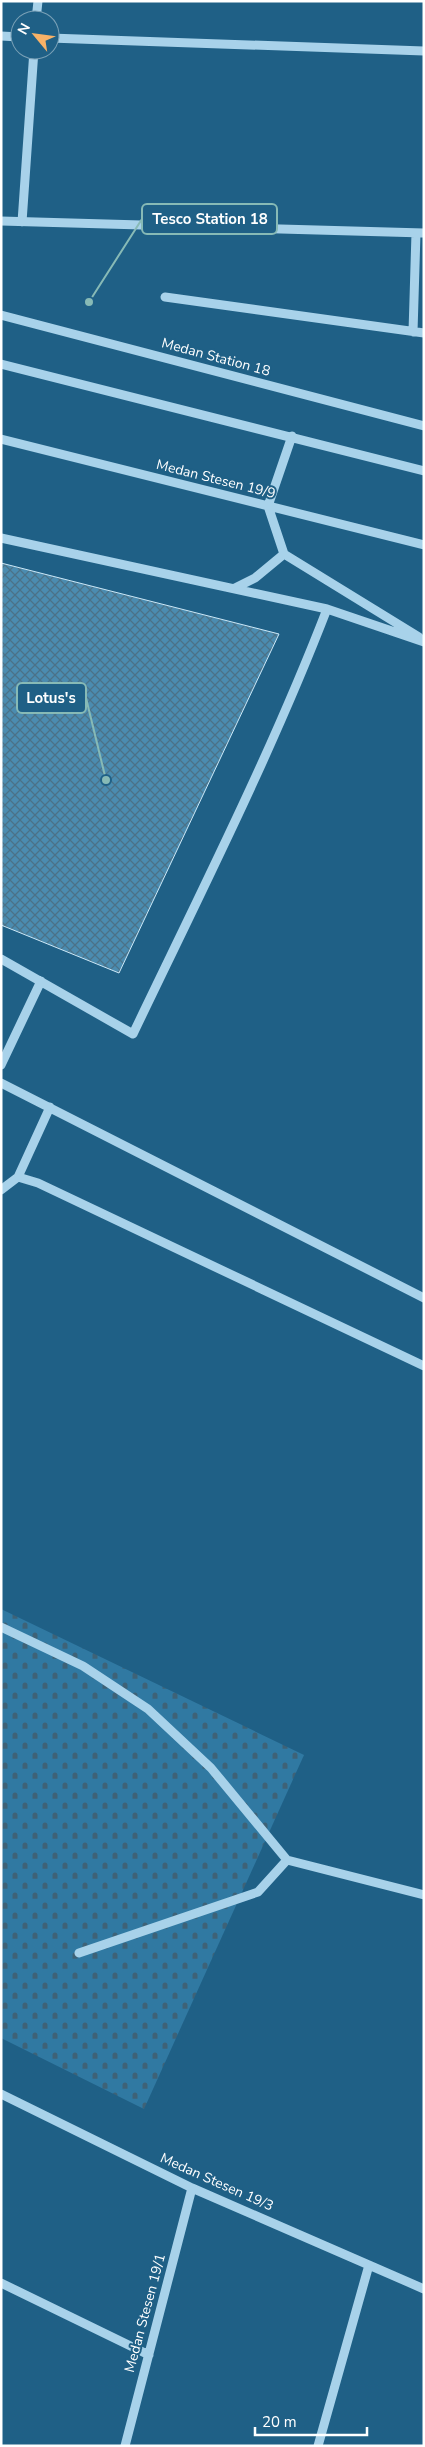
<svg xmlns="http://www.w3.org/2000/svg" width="425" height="2447" font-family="'Nunito Sans',sans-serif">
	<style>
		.cemetery { fill: url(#cemetery-stones) }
		.building { fill: url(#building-cross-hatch); stroke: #cce8f7 }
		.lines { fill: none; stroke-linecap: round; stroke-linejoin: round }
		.minor { stroke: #a8d2ea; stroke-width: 9 }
		.labels { text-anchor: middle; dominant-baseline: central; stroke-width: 4; stroke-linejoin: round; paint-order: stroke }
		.street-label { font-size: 14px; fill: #fff; stroke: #1f6086 }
		.leader { fill: none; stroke: #87bab6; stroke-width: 2 }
		.callout-dot { fill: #87bab6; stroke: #1f6086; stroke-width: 2 }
		.callout { fill: #1f6086; stroke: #87bab6; stroke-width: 2 }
		.callout-label { font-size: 15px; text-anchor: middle; font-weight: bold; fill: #fff }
	</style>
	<defs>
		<pattern id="cemetery-stones" width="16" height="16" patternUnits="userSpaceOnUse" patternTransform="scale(1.25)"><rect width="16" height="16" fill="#3079a2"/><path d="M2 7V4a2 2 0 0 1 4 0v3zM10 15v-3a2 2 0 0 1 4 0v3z" fill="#3e6277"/></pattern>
		<pattern id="building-cross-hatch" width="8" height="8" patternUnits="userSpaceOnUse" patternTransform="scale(1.25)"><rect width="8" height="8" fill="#4b8cb0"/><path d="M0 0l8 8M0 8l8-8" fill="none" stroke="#4b7288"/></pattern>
	</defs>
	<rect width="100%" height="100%" fill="#1f6086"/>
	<path class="cemetery" d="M1,1609L304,1755L144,2109L1,2038Z"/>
	<path class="building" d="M1,563L279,634L119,973L1,925Z"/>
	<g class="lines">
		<path class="minor" d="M36,20L38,1
			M1,36L20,37
			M50,38L424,51
			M1,221L424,233
			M22,222L34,50
			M165,297L424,333
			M1,315L424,426
			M413,332L416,233
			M1,364L424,471
			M292,436L268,506L284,554L419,637
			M1,439L424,545
			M1,538L327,609L424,642
			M235,588L255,578L284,554
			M1,959L133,1034C200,894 271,754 327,609
			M1,1065L41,981
			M1,1083L424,1298
			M18,1177L38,1183L424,1366
			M1,1190L18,1177L50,1107
			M1,1627L83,1666L148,1709L211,1768L287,1860L424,1895
			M79,1953L258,1892L287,1860
			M1,2094L192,2188L424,2289
			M1,2283L149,2355
			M125,2446L192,2188
			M318,2446L369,2265"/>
	</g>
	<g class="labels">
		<g class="street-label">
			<text transform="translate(216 357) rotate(15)">Medan Station 18</text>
			<text transform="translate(216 479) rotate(14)">Medan Stesen 19/9</text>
			<text transform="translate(217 2182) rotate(24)">Medan Stesen 19/3</text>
			<text transform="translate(145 2313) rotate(-75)">Medan Stesen 19/1</text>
		</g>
	</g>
	<path class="leader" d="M89 302L142 219M106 780L86 698"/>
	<g class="callout-dot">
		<circle cx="89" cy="302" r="5"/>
		<circle cx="106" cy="780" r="5"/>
	</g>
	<g class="callout">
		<rect x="142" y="204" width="135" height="30" rx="5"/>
		<rect x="17" y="683" width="69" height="30" rx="5"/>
	</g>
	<g class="callout-label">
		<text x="210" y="224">Tesco Station 18</text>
		<text x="51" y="703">Lotus's</text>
	</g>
	<rect width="425" height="2447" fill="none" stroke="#ffffff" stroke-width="5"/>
	<g transform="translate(35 35) rotate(299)"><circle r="24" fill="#1f6086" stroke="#79a0b6"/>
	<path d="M0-4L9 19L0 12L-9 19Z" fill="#f8b267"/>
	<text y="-8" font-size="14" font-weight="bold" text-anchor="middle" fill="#ffffff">N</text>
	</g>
	<path d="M255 2427v8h112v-8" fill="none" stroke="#ffffff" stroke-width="2.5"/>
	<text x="262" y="2427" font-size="15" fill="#ffffff" stroke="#1f6086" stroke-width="4" paint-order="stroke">20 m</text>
</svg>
